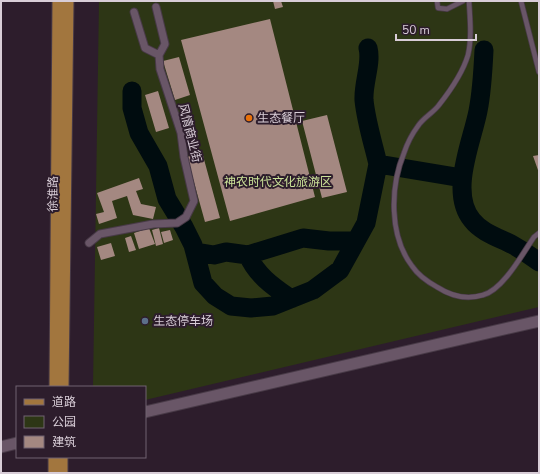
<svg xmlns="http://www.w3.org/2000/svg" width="540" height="474" font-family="'Nunito Sans','Noto Sans SC',sans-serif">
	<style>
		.green { fill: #2d3615 }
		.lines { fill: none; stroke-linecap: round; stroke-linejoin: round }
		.river { stroke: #000c0f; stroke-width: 19 }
		.building { fill: #a48881 }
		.service-casing { stroke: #483a47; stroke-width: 6 }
		.pedestrian-casing { stroke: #483a47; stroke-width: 9 }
		.tertiary-casing { stroke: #483a47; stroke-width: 13 }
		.primary-casing { stroke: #483a47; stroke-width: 13 }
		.service { stroke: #695667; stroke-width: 4.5 }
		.pedestrian { stroke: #695667; stroke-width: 7 }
		.tertiary { stroke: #695667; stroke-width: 11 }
		.primary { stroke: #a2763e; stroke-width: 11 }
		.food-dot { fill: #e8710a; stroke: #2d1d2c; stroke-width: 1.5 }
		.service-dot { fill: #5c6f8a; stroke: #2d1d2c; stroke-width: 1.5 }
		.labels { text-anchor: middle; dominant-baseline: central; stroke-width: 4; stroke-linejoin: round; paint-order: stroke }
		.poi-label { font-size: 12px; fill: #d8cdd7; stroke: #2d1d2c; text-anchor: start }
		.street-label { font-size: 12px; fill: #d8cdd7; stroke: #2d1d2c }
		.park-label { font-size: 12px; fill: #cbe298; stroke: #2d1d2c }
	</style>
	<rect width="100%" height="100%" fill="#2d1d2c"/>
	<path class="green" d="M99,1H539V307L145,400V387H93Z"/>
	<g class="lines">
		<path class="river" d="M368,48C372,63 363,83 364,100C366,121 373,143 378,164L462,178
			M484,50C483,71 482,91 478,111C472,142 449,192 472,220C482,233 500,238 513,245C522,250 531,256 539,262
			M132,91V108L139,133L158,166L167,199L184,227L193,245L203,283L215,296L231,306L251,308L273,306L313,290L340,270L366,223L378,164
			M196,252L214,255L226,252L248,255L303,238L329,241H356
			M248,255C256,275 274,287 291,299"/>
	</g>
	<path class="building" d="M273,1H281L283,7L275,9Z
		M270,19L315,197L230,221L181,40Z
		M179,57L190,95L175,100L163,61Z
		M158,91L169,128L156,132L145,95Z
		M327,115L347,192L322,198L302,121Z
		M202,152L220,218L205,222L187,157Z
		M539,155V173L533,156Z
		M139,178L143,189L136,191L141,204L156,207L153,219L133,215L127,196L112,201L117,218L99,224L96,214L104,212L97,193Z
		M149,228L155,244L139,249L134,233Z
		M159,228L163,244L156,246L152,230Z
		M170,230L173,240L164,243L161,232Z
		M131,236L136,250L129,252L125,238Z
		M111,243L115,256L101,260L97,247Z"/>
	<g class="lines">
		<g class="service-casing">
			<path id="service" d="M437,1L438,8L447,9L463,1
				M469,1C470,19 472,38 468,55C463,72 450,91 439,105C433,113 423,118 418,126C412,134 407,144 404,153C390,187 389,236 412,266C418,275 428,282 437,287C451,296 467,300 483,295C503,290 523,253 534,237L539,233
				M521,1L539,72"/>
		</g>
		<g class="pedestrian-casing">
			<path id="pedestrian" d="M134,12L145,48L159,55
				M89,243L100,234L153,224L177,223L186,217L194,201L184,157L181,133L160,69L159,55L165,44L156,7"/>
		</g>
		<g class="tertiary-casing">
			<path id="tertiary" d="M145,412L539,321
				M1,447L17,443"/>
		</g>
		<g class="primary-casing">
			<path id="primary" d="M55,387L58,1
				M63,387L68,1
				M54,473V457
				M62,473V457"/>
		</g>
		<use href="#service" class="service"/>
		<use href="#pedestrian" class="pedestrian"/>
		<use href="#tertiary" class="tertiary"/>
		<use href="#primary" class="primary"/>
	</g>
	<circle class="food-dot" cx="249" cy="118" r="4"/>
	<circle class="service-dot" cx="145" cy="321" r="4"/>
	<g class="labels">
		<g class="poi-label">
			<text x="257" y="118">生态餐厅</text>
			<text x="153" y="321">生态停车场</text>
		</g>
		<g class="street-label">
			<text transform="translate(190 133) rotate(76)">风情商业街</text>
			<text transform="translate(53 194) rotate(-89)">徐淮路</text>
		</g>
		<g class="park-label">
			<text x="278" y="182">神农时代文化旅游区</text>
		</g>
	</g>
	<rect width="540" height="474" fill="none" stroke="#d8cdd7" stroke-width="4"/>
	<rect x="16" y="386" width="130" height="72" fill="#2d1d2c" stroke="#716370"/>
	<rect x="24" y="399" width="20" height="6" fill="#a2763e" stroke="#716370"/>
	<text x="52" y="406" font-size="12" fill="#d8cdd7">道路</text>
	<rect x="24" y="416" width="20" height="12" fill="#2d3615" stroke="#716370"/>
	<text x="52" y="426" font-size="12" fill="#d8cdd7">公园</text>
	<rect x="24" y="436" width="20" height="12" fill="#a48881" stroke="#716370"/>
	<text x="52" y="446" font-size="12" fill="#d8cdd7">建筑</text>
	<path d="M396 34v6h80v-6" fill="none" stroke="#d8cdd7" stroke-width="2"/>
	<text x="402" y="34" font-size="12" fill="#d8cdd7" stroke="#2d1d2c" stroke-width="3" paint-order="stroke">50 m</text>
</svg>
